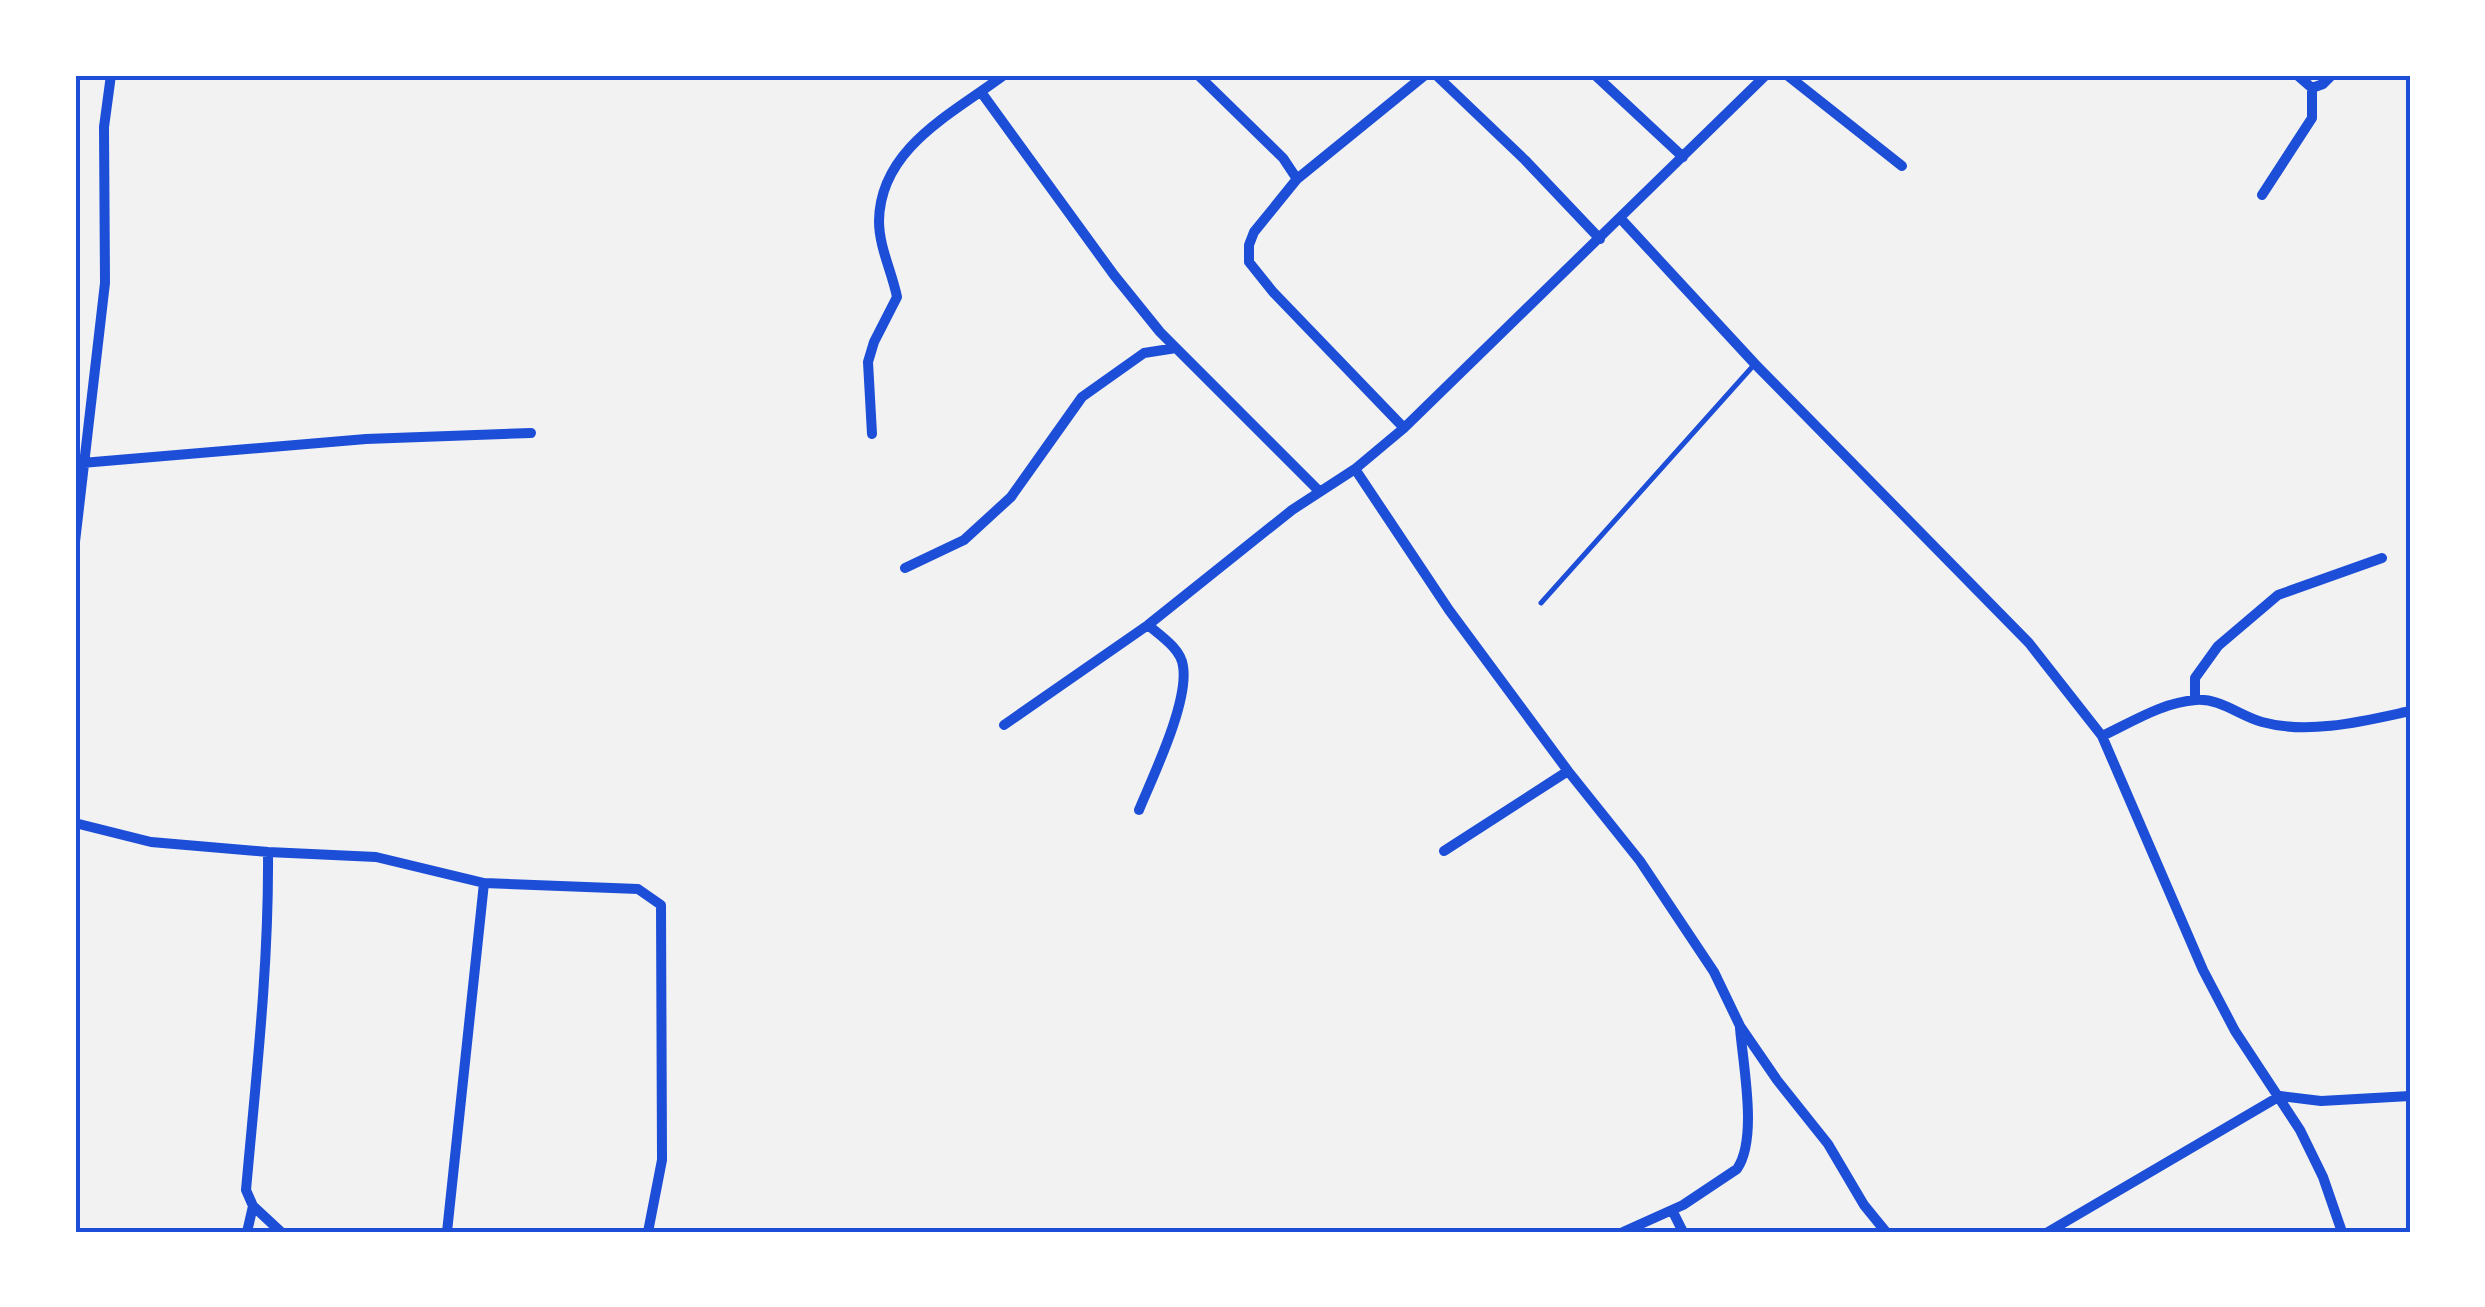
<svg xmlns="http://www.w3.org/2000/svg" width="2485" height="1307" font-family="'Varela Round',sans-serif">
	<style>
		.lines { fill: none; stroke-linecap: round; stroke-linejoin: round }
		.service { stroke: #1d4ed8; stroke-width: 5 }
		.minor { stroke: #1d4ed8; stroke-width: 10 }
		.neatline { fill: none; stroke: #1d4ed8; stroke-width: 4 }
	</style>
	<rect width="100%" height="100%" fill="#f2f2f2"/>
	<g class="lines">
		<path class="service" d="M1541,603L1753,366"/>
		<path class="minor" d="M1198,75L1283,158L1297,179L1254,232L1249,245V262L1273,292L1404,428
			M1436,75L1525,160L1600,239
			M1595,75L1683,157
			M1787,75L1902,166
			M2297,75L2312,88
			M2312,88L2323,84L2332,75
			M981,92L1114,275L1160,332L1319,491
			M1297,179L1425,75
			M2262,195L2312,118V88
			M1621,219L1755,364L2029,643L2102,736L2203,970L2235,1031L2300,1130L2323,1177L2342,1232
			M872,434L868,362L874,342L897,297C892,272 879,247 879,221C880,148 952,114 1004,75
			M82,463L366,439L531,433
			M1355,469L1449,610L1568,771L1640,861L1714,972L1740,1026L1777,1080L1828,1144L1864,1205L1886,1232
			M75,542L105,283L104,127L111,75
			M905,568L964,540L1011,497L1082,397L1144,353L1176,348
			M2195,700V678L2218,646L2278,595L2382,558
			M1004,725L1148,625L1292,510L1355,469L1404,428L1766,75
			M2102,736C2132,722 2163,702 2196,700C2220,698 2240,716 2262,722C2309,735 2364,721 2410,711
			M1139,810C1153,776 1189,702 1183,666C1181,649 1161,636 1148,625
			M75,823L151,842L268,852L376,857L484,883L638,889L661,905L662,1160L648,1232
			M1444,851L1568,771
			M268,852C269,965 256,1078 246,1190L253,1206L281,1232
			M1672,1210L1683,1232
			M247,1232L253,1206
			M447,1232L484,883
			M1623,1232L1683,1205L1737,1169C1758,1139 1743,1065 1740,1028
			M2048,1232L2280,1096L2321,1101L2410,1096"/>
	</g>
	<rect width="2485" height="1307" fill="none" stroke="#ffffff" stroke-width="155"/>
	<rect x="78" y="78" width="2330" height="1152" class="neatline"/>
</svg>
